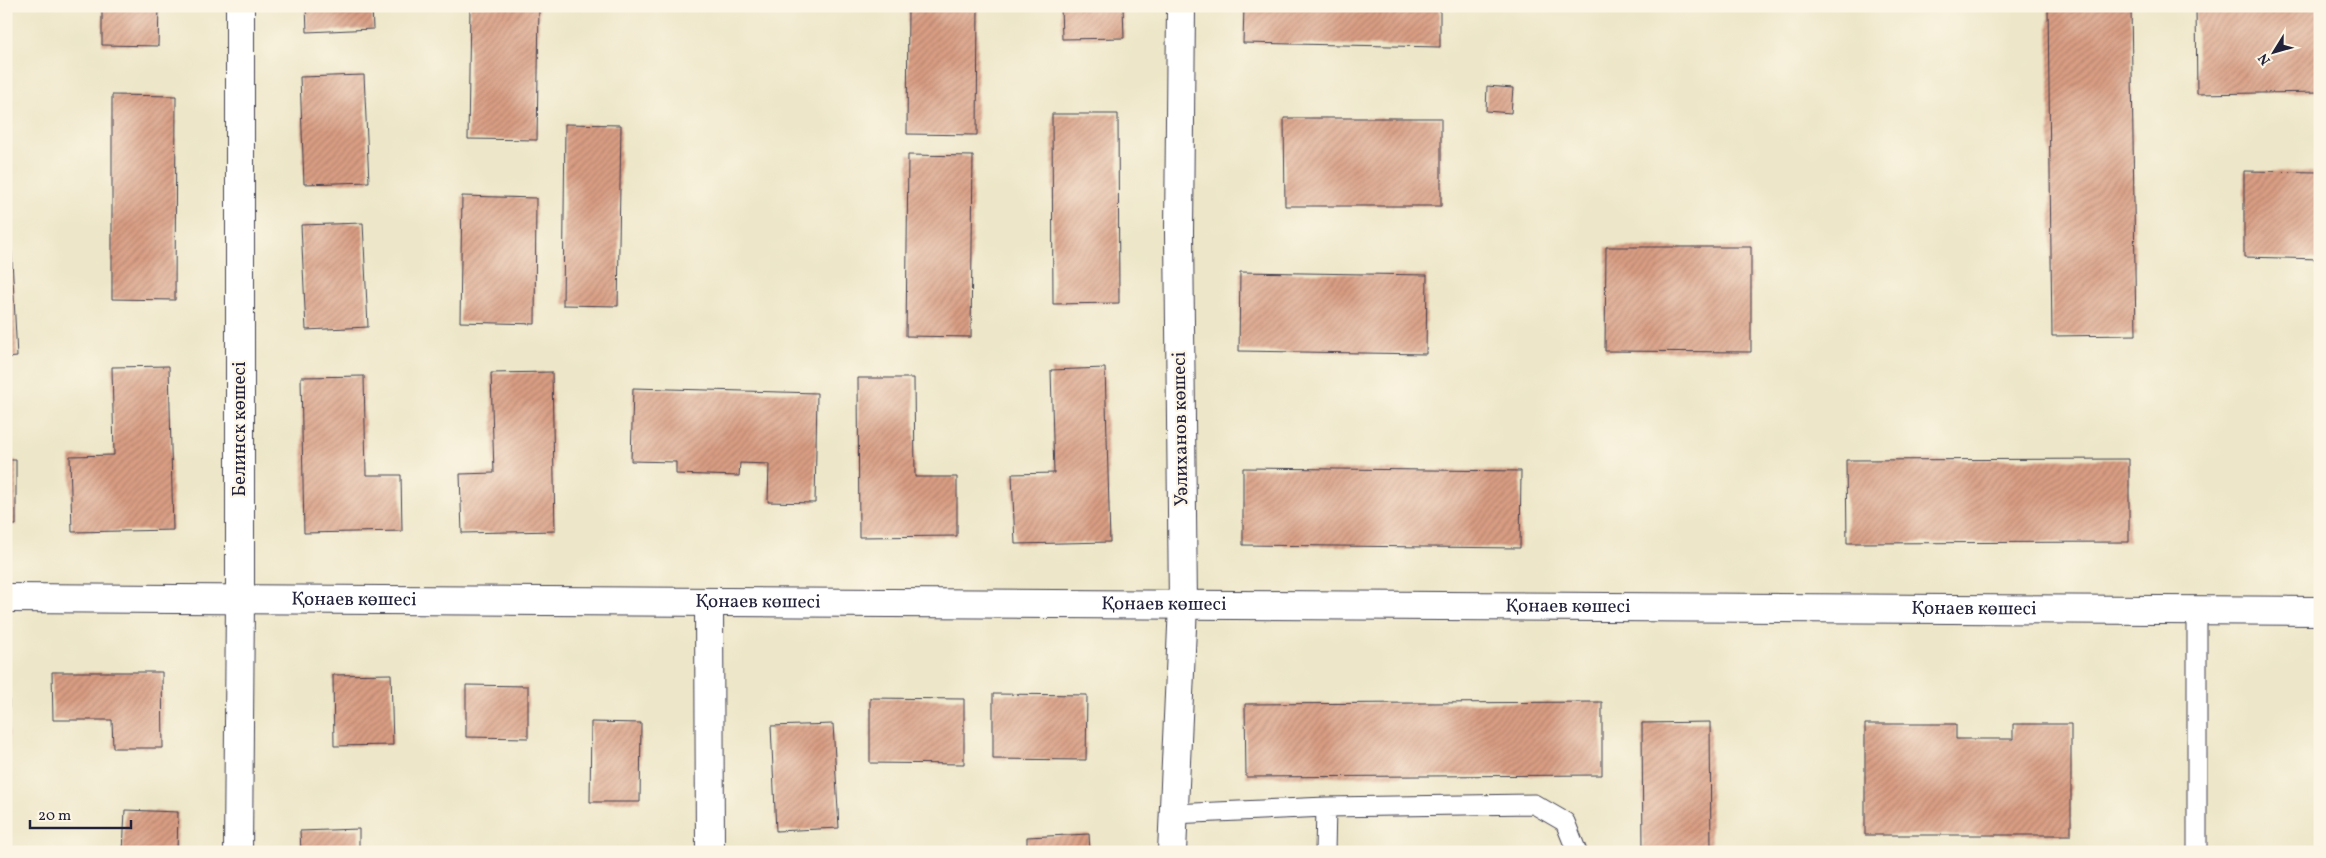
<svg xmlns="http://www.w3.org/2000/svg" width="2326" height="858" font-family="Vollkorn,serif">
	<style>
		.building { fill: url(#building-hatch) }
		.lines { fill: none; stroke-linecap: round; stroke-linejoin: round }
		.service-casing { stroke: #403f50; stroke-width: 21 }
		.minor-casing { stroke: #403f50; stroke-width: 30 }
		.service { stroke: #fff; stroke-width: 19 }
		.minor { stroke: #fff; stroke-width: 28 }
		.labels { text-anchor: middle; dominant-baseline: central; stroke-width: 4.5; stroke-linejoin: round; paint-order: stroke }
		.street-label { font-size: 19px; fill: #22223b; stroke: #fcf5e5 }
	</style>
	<defs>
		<pattern id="building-hatch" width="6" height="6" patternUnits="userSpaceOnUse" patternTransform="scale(1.25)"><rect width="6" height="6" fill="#d99e83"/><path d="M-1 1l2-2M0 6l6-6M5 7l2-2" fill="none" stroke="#b0806c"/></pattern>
	</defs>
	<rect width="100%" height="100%" fill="#fcf5e5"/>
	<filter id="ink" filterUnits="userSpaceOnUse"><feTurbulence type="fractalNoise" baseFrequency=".02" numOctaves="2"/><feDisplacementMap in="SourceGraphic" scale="10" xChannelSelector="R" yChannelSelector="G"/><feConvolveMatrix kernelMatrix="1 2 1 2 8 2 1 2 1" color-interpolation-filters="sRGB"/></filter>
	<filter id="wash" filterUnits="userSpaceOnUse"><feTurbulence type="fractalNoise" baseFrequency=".0096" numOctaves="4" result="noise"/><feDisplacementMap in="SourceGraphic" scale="20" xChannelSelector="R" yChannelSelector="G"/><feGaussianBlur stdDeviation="1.12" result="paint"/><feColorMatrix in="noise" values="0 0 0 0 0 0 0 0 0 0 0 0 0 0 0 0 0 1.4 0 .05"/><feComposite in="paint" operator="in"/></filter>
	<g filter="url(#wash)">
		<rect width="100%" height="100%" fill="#ede6c8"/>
		<g id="blocks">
			<path class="building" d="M102,6H159L158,46L102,45Z
				M306,6H372L373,29L307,32Z
				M470,6H539L537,140L468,139Z
				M908,6H978L977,135L907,134Z
				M1061,6H1123L1124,38L1062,39Z
				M1244,6H1440V47L1243,43Z
				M2048,6H2131L2136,335L2052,336Z
				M2320,7V92L2197,94L2196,8Z
				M8,46L10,107H6V47Z
				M364,75L369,182L304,184L300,77Z
				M1487,86L1513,88L1511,113L1486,111Z
				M112,95L176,96L175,300L112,299Z
				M1052,114H1118L1119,303L1053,304Z
				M1284,118H1441V206H1285Z
				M565,124L621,125L618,306L563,305Z
				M908,155L973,156L971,337L906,336Z
				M2244,171L2320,172V259L2244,257Z
				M6,180H8L17,357L6,358Z
				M462,196L536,198L535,324L460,322Z
				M363,223L368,327L306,330L301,225Z
				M1606,247H1751V352L1605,351Z
				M1240,272L1427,275L1426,354L1239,351Z
				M169,366L173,530L72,532L70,456L114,455L112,367Z
				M1105,368L1110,542L1015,544L1012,474L1054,473L1051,370Z
				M552,372L555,531L462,533L460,474L494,473L491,373Z
				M364,376L366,475H401L402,531L304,533L301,377Z
				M858,378H914L915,477H957V536L859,537Z
				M633,388L817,393L815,503L768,502L769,464L740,463L739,476L676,474V462L631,461Z
				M2129,459V542L1847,543L1846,460Z
				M6,460H16V525H6Z
				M1243,468L1521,471L1520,548L1243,545Z
				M52,672H162L163,748H113L112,720H53Z
				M391,674L393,745L334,746L333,675Z
				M466,685L528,686V738L466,737Z
				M6,694H9V748H6Z
				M993,694L1087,695L1086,760L993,759Z
				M870,698L964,699V764L870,763Z
				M1602,702V775L1246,777L1245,704Z
				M591,722L641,723L640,802H590Z
				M1710,722L1711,852H1643L1642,723Z
				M833,724L839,828L776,831L771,726Z
				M1865,724H1956V739H2013V724H2071V835H1865Z
				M125,810L178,812L177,852H123Z
				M359,829V852H301L300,831Z
				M1089,834L1090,852H1027V837Z"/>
		</g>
	</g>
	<g filter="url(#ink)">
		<use href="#blocks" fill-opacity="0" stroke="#403f50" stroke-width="1"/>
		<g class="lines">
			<g class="service-casing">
				<path id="service" d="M1172,814L1326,807L1534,804L1565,822L1577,852
					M1325,852L1326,807
					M2197,852V610"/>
			</g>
			<g class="minor-casing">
				<g id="minor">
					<path id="s1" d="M6,598L2320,611"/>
					<path d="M709,602L710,852"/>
					<path d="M238,852L240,599V6"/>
					<path d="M1172,852L1183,605L1179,233L1181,6"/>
				</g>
			</g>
			<use href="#service" class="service"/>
			<use href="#minor" class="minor"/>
		</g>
	</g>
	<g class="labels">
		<g class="street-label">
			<text transform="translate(240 429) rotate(-90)">Белинск көшесі</text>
			<text transform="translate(1181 429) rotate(-91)">Уәлиханов көшесі</text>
			<text stroke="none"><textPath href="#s1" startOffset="348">Қонаев көшесі</textPath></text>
			<text stroke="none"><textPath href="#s1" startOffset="752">Қонаев көшесі</textPath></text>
			<text stroke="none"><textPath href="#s1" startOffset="1158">Қонаев көшесі</textPath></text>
			<text stroke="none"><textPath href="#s1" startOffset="1562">Қонаев көшесі</textPath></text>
			<text stroke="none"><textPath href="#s1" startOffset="1968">Қонаев көшесі</textPath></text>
		</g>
	</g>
	<rect width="2326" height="858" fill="none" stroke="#fcf5e5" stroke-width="25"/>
	<g transform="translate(2274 52) rotate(233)" stroke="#fcf5e5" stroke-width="4" paint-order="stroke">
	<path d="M0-4L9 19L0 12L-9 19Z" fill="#22223b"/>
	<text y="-8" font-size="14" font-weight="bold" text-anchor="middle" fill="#22223b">N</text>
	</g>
	<path d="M30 820v8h101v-8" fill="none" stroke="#22223b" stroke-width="2.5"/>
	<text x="38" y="820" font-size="15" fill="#22223b" stroke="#fcf5e5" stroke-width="4" paint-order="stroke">20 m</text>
</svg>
